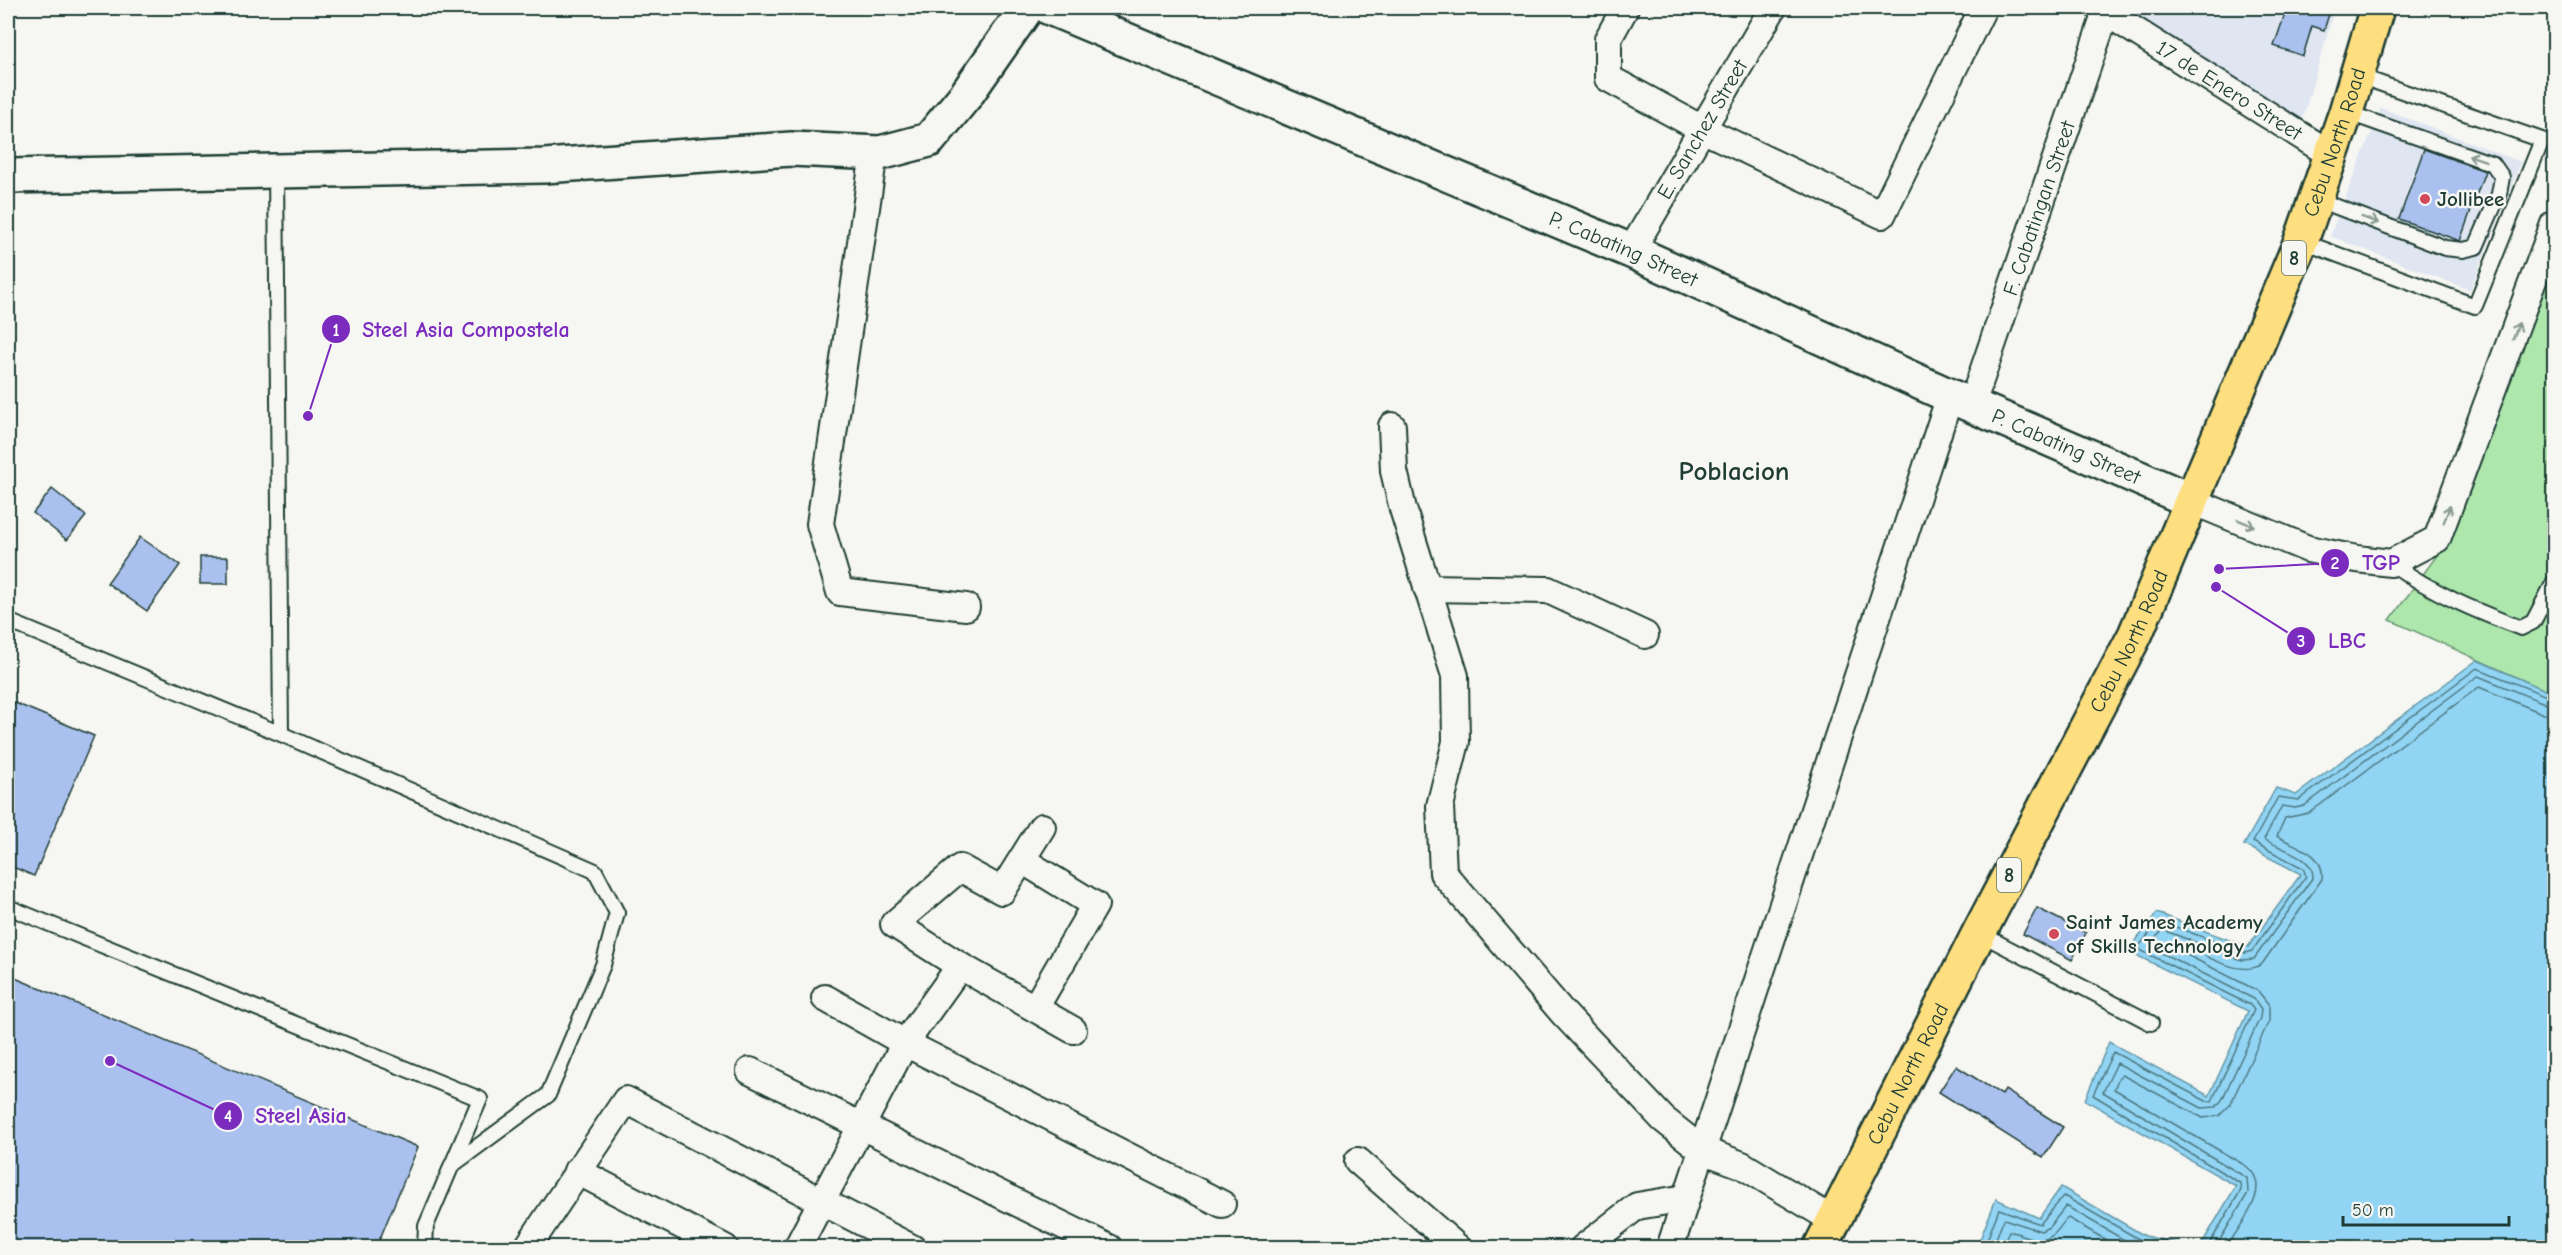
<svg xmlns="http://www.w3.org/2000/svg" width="2562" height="1255" font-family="'Comic Neue',sans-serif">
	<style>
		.built { fill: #dfe6f1 }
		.green { fill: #ade7ac; stroke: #669270; stroke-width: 1.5 }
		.water { fill: #92d4f4; stroke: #6498a7; stroke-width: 1.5 }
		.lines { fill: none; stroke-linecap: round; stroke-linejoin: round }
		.shore { stroke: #4d7981; stroke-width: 1.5 }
		.building { fill: #aac0ee; stroke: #1f3d34; stroke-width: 1.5 }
		.lane-casing { stroke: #1f3d34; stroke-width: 18 }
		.street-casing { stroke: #1f3d34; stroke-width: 30 }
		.secondary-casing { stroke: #1f3d34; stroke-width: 38 }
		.highway-casing { stroke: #1f3d34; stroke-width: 38 }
		.lane { stroke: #f6f6f2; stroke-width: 14 }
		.street { stroke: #f6f6f2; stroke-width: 26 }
		.secondary { stroke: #f6f6f2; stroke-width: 33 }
		.highway { stroke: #fedf80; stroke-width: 33 }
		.oneway { stroke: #8a9a93 }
		.poi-dot { fill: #d1495b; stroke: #f6f6f2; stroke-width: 2 }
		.labels { text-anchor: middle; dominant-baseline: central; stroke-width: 5; stroke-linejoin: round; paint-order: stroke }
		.shield { fill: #f6f6f2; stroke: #60746d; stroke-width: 1.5 }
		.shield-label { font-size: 20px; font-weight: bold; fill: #1f3d34 }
		.street-label { font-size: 21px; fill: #1f3d34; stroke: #f6f6f2 }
		.poi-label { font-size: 21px; font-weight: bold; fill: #1f3d34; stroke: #f6f6f2; text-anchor: start }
		.district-label { font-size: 27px; font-weight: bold; fill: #1f3d34; stroke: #f6f6f2 }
		.leader { fill: none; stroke: #7b2cbf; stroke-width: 2 }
		.callout-dot { fill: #7b2cbf; stroke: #f6f6f2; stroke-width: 2 }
		.mark-label { font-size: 18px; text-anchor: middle; font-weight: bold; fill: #fff }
		.callout-label { font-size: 22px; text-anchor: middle; font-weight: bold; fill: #7b2cbf; stroke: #f6f6f2; stroke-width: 5; stroke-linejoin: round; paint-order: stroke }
	</style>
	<rect width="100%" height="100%" fill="#f6f6f2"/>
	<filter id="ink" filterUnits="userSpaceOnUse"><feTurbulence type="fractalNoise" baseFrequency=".0167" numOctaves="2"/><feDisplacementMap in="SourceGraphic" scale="12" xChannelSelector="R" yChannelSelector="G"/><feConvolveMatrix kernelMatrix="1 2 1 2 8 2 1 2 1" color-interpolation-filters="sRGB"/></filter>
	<g filter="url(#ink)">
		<path class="built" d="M2112,8H2335L2301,124Z
			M2381,108L2521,162L2470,290L2330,236Z"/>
		<path class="green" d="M2554,256V694L2390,620L2448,540Z"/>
		<path class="water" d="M2477,660L2554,694V1247H2200L2236,1186L2085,1100L2109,1042L2209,1096L2248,1011L2128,951L2157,913L2248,947L2301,874L2244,845L2276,788L2296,795Z
			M2061,1187L2145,1236L2194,1247H1977L1996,1199L2039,1218Z"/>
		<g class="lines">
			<path class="shore" d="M1984,1248L1999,1209L2040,1224L2064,1196L2142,1241L2168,1248
				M1992,1248L2004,1219L2041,1231L2049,1227L2066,1206L2138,1248
				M2001,1248L2009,1231C2025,1234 2040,1248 2055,1233C2060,1228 2063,1222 2068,1218L2120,1248
				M2207,1248L2241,1190L2240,1183L2093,1095L2113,1052L2206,1101H2212L2254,1010L2250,1005L2140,950L2139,946L2160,921L2245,953L2252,951L2306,876L2303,868L2253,842L2278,797L2299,800L2477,668L2554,699
				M2215,1248L2248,1193L2247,1178L2103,1092L2117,1063L2202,1108L2216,1107L2222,1100L2260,1018L2261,1009L2254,999L2152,948L2151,943L2163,930L2242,960L2254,959L2313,877C2314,856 2279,849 2264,839L2282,806L2295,808L2304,806L2478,676L2554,707
				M2226,1248C2239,1226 2275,1187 2246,1166L2114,1089L2119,1077L2122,1075L2203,1118L2219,1116L2230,1105L2269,1021V1005L2258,991L2185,954L2183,950L2187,948C2208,956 2241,978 2262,964L2322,879C2325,852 2295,847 2277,836L2285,818L2309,813L2479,687L2544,714L2554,716"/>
		</g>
		<path class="building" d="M2287,8H2331L2324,30L2312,26L2303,56L2274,46Z
			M2424,149L2485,171L2460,241L2399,219Z
			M52,489L86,516L67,540L33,513Z
			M140,537L180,565L147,611L107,583Z
			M200,557H228V584H200Z
			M8,700L94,736L34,876L8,865Z
			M2037,908L2086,933L2072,960L2023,934Z
			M8,975L418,1147L376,1248H8Z
			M1956,1066L2002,1095L2005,1090L2063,1127L2043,1158L1939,1092Z"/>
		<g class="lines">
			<g class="lane-casing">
				<path id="lane" d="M276,170L281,734
					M2316,199L2445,248L2463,250L2476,247L2499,194L2502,177L2493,164L2346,112
					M2301,241L2475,306L2542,140L2356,75
					M2391,563C2433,593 2473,610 2521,628L2533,622L2554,582
					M8,621L281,734L595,871L617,913L603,965L548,1095L451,1166
					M8,907L480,1099L426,1226L425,1248
					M1979,933L2151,1023"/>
			</g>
			<g class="street-casing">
				<g id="street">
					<path d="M1625,8L1608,39V78L1702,129L1882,215L1983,8"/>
					<path id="s1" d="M2099,8L2330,154"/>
					<path d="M874,153L820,524L840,592L966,607"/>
					<path id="s2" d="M1631,251L1773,8"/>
					<path id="s3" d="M1972,404L2106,12"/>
					<path d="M1392,426L1394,471L1403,509L1455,676L1456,742L1440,806L1443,873L1563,1013L1663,1119L1702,1150L1742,1165L1833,1220"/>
					<path d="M2192,501L2308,549L2357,559L2391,563L2437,539L2554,224"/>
					<path d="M1427,588L1548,590L1645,635"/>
					<path d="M1042,827L1002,891L960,868L894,924L960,966L1073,1030"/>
					<path d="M1022,860L1095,905L1035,1008"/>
					<path d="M825,998L905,1043L1222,1204"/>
					<path d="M750,1071L1109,1248"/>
					<path d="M1358,1161L1458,1248"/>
					<path d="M577,1171L725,1248"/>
					<path d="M527,1248L626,1100L912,1248"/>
					<path d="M797,1248L905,1043L960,966"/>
					<path d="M1583,1248L1637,1206L1686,1198"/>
					<path d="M1670,1248L1950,396"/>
				</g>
			</g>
			<g class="secondary-casing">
				<g id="secondary">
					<path id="s4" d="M1050,8L1631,251L1950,396L2192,501"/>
					<path d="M8,176L544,166L791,149L880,153L929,140L966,95L1027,8"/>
				</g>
			</g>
			<g class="highway-casing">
				<g id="highway">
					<path id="s5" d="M1820,1248L1979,933L2135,635L2301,241L2346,112L2377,8"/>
				</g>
			</g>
			<use href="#lane" class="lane"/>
			<use href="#street" class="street"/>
			<use href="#secondary" class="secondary"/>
			<use href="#highway" class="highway"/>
		</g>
		<defs><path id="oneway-shaft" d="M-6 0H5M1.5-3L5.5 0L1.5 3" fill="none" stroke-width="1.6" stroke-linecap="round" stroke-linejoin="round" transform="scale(1.5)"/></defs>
		<g class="oneway">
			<use href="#oneway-shaft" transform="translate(2477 158) rotate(-161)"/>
			<use href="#oneway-shaft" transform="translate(2370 220) rotate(20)"/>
			<use href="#oneway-shaft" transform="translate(2516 331) rotate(-70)"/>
			<use href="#oneway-shaft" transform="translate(2447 514) rotate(-69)"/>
			<use href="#oneway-shaft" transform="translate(2246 523) rotate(22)"/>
		</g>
	</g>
	<g class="poi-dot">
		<circle cx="2425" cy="199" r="6"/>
		<circle cx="2054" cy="934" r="6"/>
	</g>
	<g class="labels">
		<g class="shield">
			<rect x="2282" y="241" width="24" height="34" rx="4.5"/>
			<rect x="1997" y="858" width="24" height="34" rx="4.5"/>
		</g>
		<g class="shield-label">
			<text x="2294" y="258">8</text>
			<text x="2009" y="875">8</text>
		</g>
		<g class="street-label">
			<text stroke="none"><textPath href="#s1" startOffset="154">17 de Enero Street</textPath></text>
			<text stroke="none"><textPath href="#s2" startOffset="141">E. Sanchez Street</textPath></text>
			<text stroke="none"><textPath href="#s5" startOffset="1221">Cebu North Road</textPath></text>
			<text stroke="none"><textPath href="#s3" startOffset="207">F. Cabatingan Street</textPath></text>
			<text stroke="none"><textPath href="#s4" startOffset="622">P. Cabating Street</textPath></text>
			<text stroke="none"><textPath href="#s4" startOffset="1107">P. Cabating Street</textPath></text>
			<text stroke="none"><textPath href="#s5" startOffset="681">Cebu North Road</textPath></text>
			<text stroke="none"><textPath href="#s5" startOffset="195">Cebu North Road</textPath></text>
		</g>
		<g class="poi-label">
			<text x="2437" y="199">Jollibee</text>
			<text x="2066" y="922">Saint James Academy<tspan x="2066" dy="24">of Skills Technology</tspan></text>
		</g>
		<g class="district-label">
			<text x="1734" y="471">Poblacion</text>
		</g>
	</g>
	<path class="leader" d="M308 416L336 329M2219 569L2335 563M2216 587L2301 641M110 1061L228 1116"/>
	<g class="callout-dot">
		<circle cx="308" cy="416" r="6"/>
		<circle cx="2219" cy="569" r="6"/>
		<circle cx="2216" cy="587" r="6"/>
		<circle cx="110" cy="1061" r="6"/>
		<circle cx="336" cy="329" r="15"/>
		<circle cx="2335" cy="563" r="15"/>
		<circle cx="2301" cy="641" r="15"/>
		<circle cx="228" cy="1116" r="15"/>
	</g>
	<g class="mark-label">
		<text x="336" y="336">1</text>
		<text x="2335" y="569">2</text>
		<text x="2301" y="647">3</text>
		<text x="228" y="1122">4</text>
	</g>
	<g class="callout-label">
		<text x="466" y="337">Steel Asia Compostela</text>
		<text x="2381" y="570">TGP</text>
		<text x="2347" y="648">LBC</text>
		<text x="301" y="1123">Steel Asia</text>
	</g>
	<rect width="2562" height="1255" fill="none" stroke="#f6f6f2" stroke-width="30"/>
	<rect x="15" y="15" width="2532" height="1225" fill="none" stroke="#1f3d34" stroke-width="2" filter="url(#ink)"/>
	<path d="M2343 1216v9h166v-9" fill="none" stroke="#1f3d34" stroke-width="3"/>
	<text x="2352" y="1216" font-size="18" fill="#1f3d34" stroke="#f6f6f2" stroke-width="4.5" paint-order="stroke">50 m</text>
</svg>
